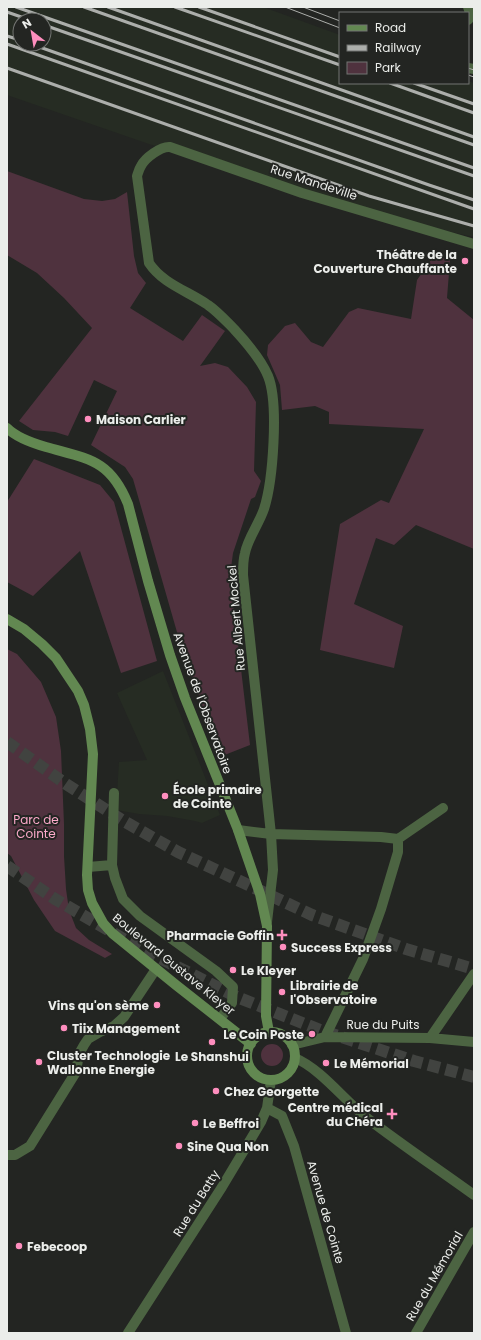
<svg xmlns="http://www.w3.org/2000/svg" width="481" height="1340" font-family="Poppins,sans-serif">
	<style>
		.built { fill: #262c23; fill-rule: evenodd }
		.green { fill: #4f323e }
		.lines { fill: none; stroke-linecap: round; stroke-linejoin: round }
		.highway-tunnel { stroke: #414340; stroke-width: 12; stroke-dasharray: 12 6; stroke-linecap: butt }
		.street { stroke: #4c6442; stroke-width: 10 }
		.secondary { stroke: #628851; stroke-width: 10 }
		.tram { stroke: #acaeab; stroke-width: 1 }
		.rail { stroke: #acaeab; stroke-width: 3 }
		.poi-dot { fill: #fe8ebe; stroke: #232522; stroke-width: 1.5 }
		.labels { text-anchor: middle; dominant-baseline: central; stroke-width: 4; stroke-linejoin: round; paint-order: stroke }
		.street-label { font-size: 12px; fill: #ebedea; stroke: #232522 }
		.poi-label { font-size: 12px; font-weight: bold; fill: #ebedea; stroke: #232522; text-anchor: start }
		.park-label { font-size: 12px; fill: #fcaaca; stroke: #232522 }
	</style>
	<rect width="100%" height="100%" fill="#232522"/>
	<path class="built" d="M7,7H263L340,35V83H468V81L474,83V237L432,228L290,187L149,144L7,95ZM20,20H44V44H20Z
		M163,671L220,815L202,823L195,821L167,816L139,814L116,810L119,762L147,760L117,693Z"/>
	<path class="green" d="M7,171L84,199L102,201L115,199L127,192L134,256L138,273L146,283L130,308L183,341L202,315L225,331L200,366L215,363L228,367L247,387L256,402L254,471L261,481L255,497L251,499L233,553L230,576L250,745L222,756L215,741L181,646L133,479L125,467L91,445L117,391L94,380L68,436L55,432L33,430L19,421L92,328L64,298L37,273L7,255Z
		M440,251L450,260L447,298L474,320V549L416,525L394,545L376,538L354,604L403,626L394,668L320,650L340,524L381,500L389,503L424,429L329,424V412L315,406L282,410L280,385L267,355L268,345L285,326L295,323L311,342L323,347L349,312L358,308L411,319L417,280L433,257Z
		M34,459L100,485L114,502L157,661L121,673L80,551L33,596L7,582V502Z
		M7,649L17,654L41,682L56,717L61,751L64,824V856L66,889L69,910L76,928L89,940L112,954L105,958L55,931L34,900L11,856L7,853Z
		M261 1055a11 11 0 1 1 22 0a11 11 0 1 1-22 0Z"/>
	<g class="lines">
		<path class="highway-tunnel" d="M7,742L66,784L122,820L178,852L312,915L406,949L474,969
			M7,866L55,899L134,945L237,997L320,1030L414,1061L474,1077"/>
		<path class="street" d="M468,7L471,16L468,20
			M468,68L474,69
			M114,793L112,865L115,878L123,899L140,916L216,971L233,987L232,1003L220,1019
			M238,830L271,834L381,837L398,839
			M398,839L443,808
			M88,867L112,865
			M267,922L273,870L271,834L243,575C243,568 243,560 245,553C248,538 259,524 264,509C273,481 279,403 268,376C261,359 247,343 234,329C226,321 217,311 208,305C188,291 163,284 149,263L137,176C138,173 139,169 141,166C145,158 161,146 170,147L302,193L474,244
			M325,1037L363,959L381,909L398,852V839
			M430,1038L474,974
			M292,1045L325,1037L430,1038L474,1042
			M295,1058C321,1069 344,1100 367,1118C402,1145 438,1169 474,1195
			M267,1108L282,1116L294,1146L346,1333
			M7,1155H15L30,1146L76,1072L79,1054L84,1045L88,1039L100,1032L114,1026L124,1017L156,969
			M128,1333L222,1187L261,1122L267,1108L271,1080
			M416,1333L474,1232"/>
		<path class="secondary" d="M7,428C17,438 32,443 46,447C88,459 110,459 128,504L148,581L170,655L185,698L238,830L260,894L267,926L266,1016L269,1032
			M7,619L24,629L42,644L56,658L78,691L84,705L90,729L93,754L87,875L88,890L92,903L103,923L112,933L176,985L251,1044
			M247 1056a24 24 0 1 1 48 0a24 24 0 1 1-48 0Z"/>
		<path class="tram" d="M285,7L340,28
			M303,7L340,21
			M468,68L474,70
			M468,75L474,77"/>
		<path class="rail" d="M16,7L474,168
			M84,7L474,145
			M108,7L474,137
			M175,7L340,65
			M199,7L340,57
			M7,12L30,20
			M44,25L474,176
			M7,36L20,40
			M7,44L474,209
			M31,44L429,185L474,200
			M7,68L369,196L474,226
			M390,83L474,113
			M414,83L474,104"/>
	</g>
	<g class="poi-dot">
		<circle cx="465" cy="261" r="4"/>
		<circle cx="88" cy="419" r="4"/>
		<circle cx="165" cy="796" r="4"/>
		<path d="M280 929h4v4h4v4h-4v4h-4v-4h-4v-4h4z"/>
		<circle cx="283" cy="947" r="4"/>
		<circle cx="233" cy="970" r="4"/>
		<circle cx="282" cy="992" r="4"/>
		<circle cx="157" cy="1005" r="4"/>
		<circle cx="64" cy="1028" r="4"/>
		<circle cx="312" cy="1034" r="4"/>
		<circle cx="212" cy="1042" r="4"/>
		<circle cx="39" cy="1062" r="4"/>
		<circle cx="326" cy="1063" r="4"/>
		<circle cx="216" cy="1091" r="4"/>
		<path d="M390 1108h4v4h4v4h-4v4h-4v-4h-4v-4h4z"/>
		<circle cx="195" cy="1123" r="4"/>
		<circle cx="179" cy="1146" r="4"/>
		<circle cx="19" cy="1246" r="4"/>
	</g>
	<g class="labels">
		<g class="street-label">
			<text transform="translate(314 182) rotate(18)">Rue Mandeville</text>
			<text transform="translate(236 618) rotate(-95)">Rue Albert Mockel</text>
			<text transform="translate(203 703) rotate(70)">Avenue de l'Observatoire</text>
			<text transform="translate(174 964) rotate(39)">Boulevard Gustave Kleyer</text>
			<text x="383" y="1024">Rue du Puits</text>
			<text transform="translate(196 1203) rotate(-58)">Rue du Batty</text>
			<text transform="translate(326 1212) rotate(74)">Avenue de Cointe</text>
			<text transform="translate(434 1276) rotate(-60)">Rue du Mémorial</text>
		</g>
		<g class="poi-label">
			<text x="457" y="254" text-anchor="end">Théâtre de la<tspan x="457" dy="14">Couverture Chauffante</tspan></text>
			<text x="96" y="419">Maison Carlier</text>
			<text x="173" y="789">École primaire<tspan x="173" dy="14">de Cointe</tspan></text>
			<text x="274" y="935" text-anchor="end">Pharmacie Goffin</text>
			<text x="291" y="947">Success Express</text>
			<text x="241" y="970">Le Kleyer</text>
			<text x="290" y="985">Librairie de<tspan x="290" dy="14">l'Observatoire</tspan></text>
			<text x="149" y="1005" text-anchor="end">Vins qu'on sème</text>
			<text x="72" y="1028">Tiix Management</text>
			<text x="304" y="1034" text-anchor="end">Le Coin Poste</text>
			<text x="47" y="1055">Cluster Technologie<tspan x="47" dy="14">Wallonne Energie</tspan></text>
			<text x="212" y="1056" text-anchor="middle">Le Shanshui</text>
			<text x="334" y="1063">Le Mémorial</text>
			<text x="224" y="1091">Chez Georgette</text>
			<text x="383" y="1107" text-anchor="end">Centre médical<tspan x="383" dy="14">du Chéra</tspan></text>
			<text x="203" y="1123">Le Beffroi</text>
			<text x="187" y="1146">Sine Qua Non</text>
			<text x="27" y="1246">Febecoop</text>
		</g>
		<g class="park-label">
			<text x="36" y="819">Parc de<tspan x="36" dy="14">Cointe</tspan></text>
		</g>
	</g>
	<rect width="481" height="1340" fill="none" stroke="#ebedea" stroke-width="16"/>
	<rect x="339" y="12" width="130" height="72" fill="#232522" stroke="#737572"/>
	<rect x="347" y="25" width="20" height="6" fill="#628851" stroke="#737572"/>
	<text x="375" y="32" font-size="12" fill="#ebedea">Road</text>
	<rect x="347" y="45" width="20" height="6" fill="#acaeab" stroke="#737572"/>
	<text x="375" y="52" font-size="12" fill="#ebedea">Railway</text>
	<rect x="347" y="62" width="20" height="12" fill="#4f323e" stroke="#737572"/>
	<text x="375" y="72" font-size="12" fill="#ebedea">Park</text>
	<g transform="translate(32 32) rotate(329)"><circle r="19" fill="#232522" stroke="#737572"/>
	<path d="M0-3L7 15L0 10L-7 15Z" fill="#fe8ebe"/>
	<text y="-6" font-size="11" font-weight="bold" text-anchor="middle" fill="#ebedea">N</text>
	</g>
</svg>
